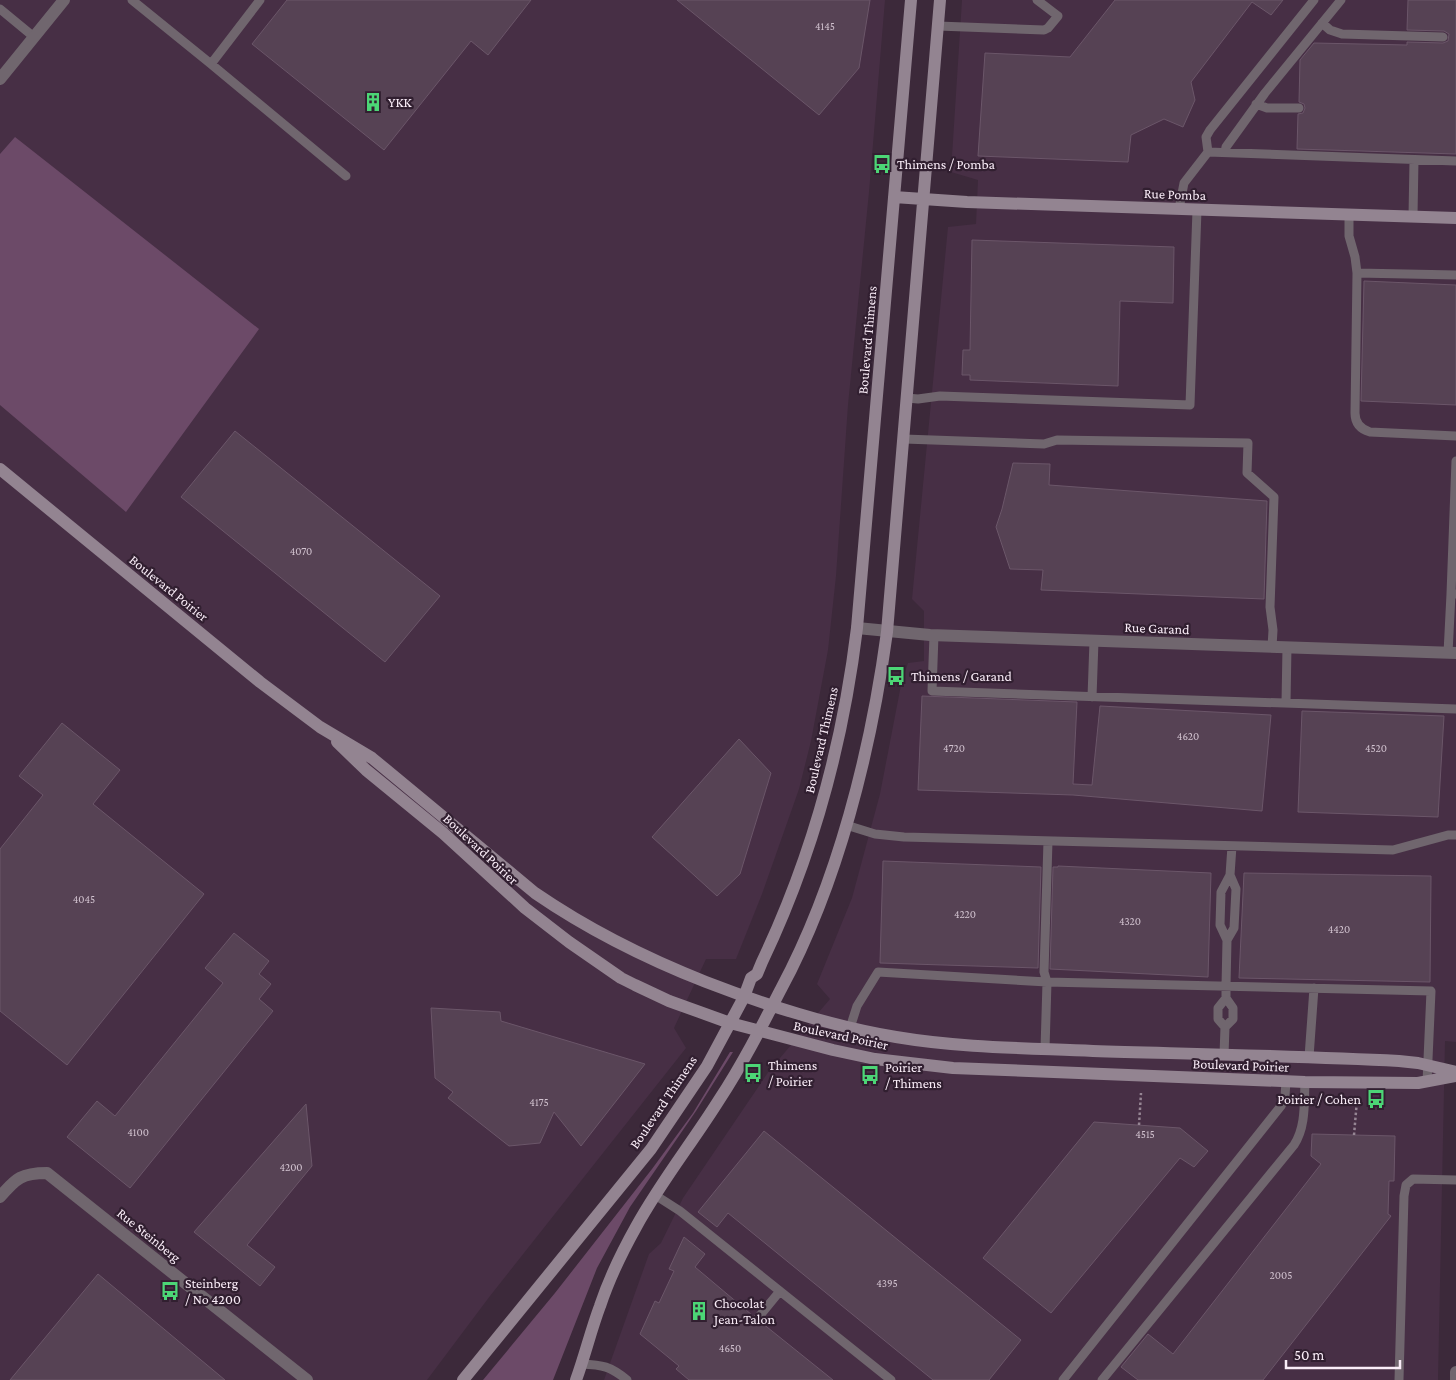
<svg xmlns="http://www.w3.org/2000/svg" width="1456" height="1380" font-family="'Crimson Pro',serif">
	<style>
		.built { fill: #472f45 }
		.green { fill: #6c4a68 }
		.building { fill: #564254; stroke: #6b5669 }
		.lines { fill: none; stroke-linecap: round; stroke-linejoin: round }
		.path { stroke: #968694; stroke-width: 2.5; stroke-dasharray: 2.5 2.5; stroke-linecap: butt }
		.lane { stroke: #70666e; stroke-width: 9 }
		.street { stroke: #70666e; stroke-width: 12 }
		.secondary { stroke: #938491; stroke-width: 12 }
		.labels { text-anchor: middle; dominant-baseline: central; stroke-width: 4.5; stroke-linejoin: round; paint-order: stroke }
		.number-label { font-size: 11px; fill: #d1c2cf }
		.poi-label { font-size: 14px; fill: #faedf8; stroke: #311f30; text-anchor: start }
		.street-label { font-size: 14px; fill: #faedf8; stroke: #311f30 }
	</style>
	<rect width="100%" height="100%" fill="#3c293a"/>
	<path class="built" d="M0,0H885L869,192L848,405L836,576L828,650L811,741L799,789L762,894L736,959H706L674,1028L686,1048L490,1296L427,1380H0Z
		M962,0H1456V1042L1445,1041L1438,1380H604L649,1254L661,1243L683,1198L769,1071L830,999L817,984L852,898L880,794L901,685L908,663L924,661V611L912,599L948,227L976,224L978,180L951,172Z"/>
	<path class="green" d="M15,137L259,329L126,512L0,405V154Z
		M730,1052H733L696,1111L630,1207L597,1268L553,1380H483L555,1293L652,1169L693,1113Z"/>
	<path class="building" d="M287,0H531L488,55L471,41L384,150L252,44Z
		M677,0H870L859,68L819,115Z
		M1115,0H1283L1271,15L1252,2L1191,82L1195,100L1183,127L1164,119L1131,135L1128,162L978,156L985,53L1070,57Z
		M1408,0H1456V154L1297,149L1298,114L1303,113L1305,108L1304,104L1299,102L1300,60L1314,43L1407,45V42L1443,43L1448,41L1449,34L1444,31L1407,30Z
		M972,240L1174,247L1173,303L1120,301L1118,386L970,380V375H962L963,350H970Z
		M1364,281L1456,285V405L1361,401Z
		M235,431L440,596L385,662L181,497Z
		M1013,463L1050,464L1049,485L1267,501L1264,599L1041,590L1043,570L1010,569L996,527L1002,509Z
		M922,696L1077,702L1073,784L1092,785L1100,706L1271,715L1262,811L1073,795L918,790Z
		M1302,711L1444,716L1438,817L1298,812Z
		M62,723L120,770L93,804L204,894L67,1065L0,1011V849L43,795L19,776Z
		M739,739L771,773L740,874L717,896L652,837Z
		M883,861L1041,867L1038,968L880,963Z
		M1058,866L1211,873L1208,977L1050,969L1053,867H1058Z
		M1244,873L1431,876L1430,982L1239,978Z
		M234,933L269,961L259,974L271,984L259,999L273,1011L130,1188L67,1137L97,1101L115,1116L223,983L205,968Z
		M431,1008L500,1012L501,1021L645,1064L581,1146L554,1112L540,1143L509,1146L448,1098L453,1092L435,1078Z
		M306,1104L312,1166L247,1245L275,1267L260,1286L194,1232Z
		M1094,1122L1180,1128L1208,1151L1194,1167L1180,1158L1051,1313L983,1258Z
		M764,1131L1021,1340L989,1380H933L728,1213L717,1227L698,1212Z
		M1312,1134L1395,1136L1394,1181H1389L1388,1214L1391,1216L1263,1380H1138L1121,1367L1148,1334L1173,1354L1321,1164L1311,1156Z
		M684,1237L705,1254L695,1267L752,1315L751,1321L753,1324L759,1325L762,1323L833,1380H689L676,1369L679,1366L640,1334L655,1301L659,1303L674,1271L669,1269Z
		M98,1274L225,1380H10Z"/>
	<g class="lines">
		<path class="path" d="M1139,1125L1141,1093
			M1354,1135L1357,1100"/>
		<path class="lane" d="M132,0L211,64L260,0
			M0,9L34,37
			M1322,23L1330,30L1342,34L1443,37
			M938,26L1044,30L1048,28L1058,16L1037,0
			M211,64L346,176
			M1256,104L1267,108H1299
			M1208,152L1206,137L1210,130L1314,0
			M1225,153L1226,147L1265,93L1341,0
			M1179,209L1184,183L1208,152L1456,161
			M1349,215V236L1355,257L1357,273L1456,275
			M1413,216L1414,160
			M1357,273L1355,413C1355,423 1360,429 1370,432L1456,436
			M907,398L918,399L940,396L1190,405L1197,210
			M904,439L1044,444L1057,440L1248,443L1247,473L1274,497L1270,607L1273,630L1272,647
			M1451,594L1456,461
			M934,635L932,691L1456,709
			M1448,653L1451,594H1455
			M1092,697L1094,641
			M1286,703L1287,647
			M846,825L875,834L904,837L1393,850L1448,835H1456
			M1230,875L1232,846
			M1226,998L1233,1008V1019L1225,1027L1218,1019V1008L1226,998V986L1227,940L1220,925L1221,892L1230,875L1236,889L1234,928L1227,940
			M850,1028L857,1006L878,972L1047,982L1431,991L1427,1082
			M1045,1049L1047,982L1044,972L1048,841
			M1224,1055L1225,1027
			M1309,1057L1314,988
			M655,1195L680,1211L891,1380
			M757,1319L780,1291
			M581,1364C603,1365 610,1366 627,1380
			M1063,1380L1281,1106L1285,1096L1286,1081
			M1102,1380L1294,1145C1306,1127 1304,1103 1305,1082
			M1399,1380L1404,1196L1406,1185L1413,1179L1456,1180"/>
		<path class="street" d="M0,79L64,0
			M857,628L930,635L1456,653
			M0,1197C16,1178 22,1173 47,1173L307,1380
			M1456,1380V1372"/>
		<path class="secondary" d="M894,197L967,202L1456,218
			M0,469L260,682L320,727L372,758L535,893C589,930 645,958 706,982C768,1006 830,1026 896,1037C961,1048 1027,1048 1093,1051C1195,1054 1297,1056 1399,1061L1418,1063L1456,1072
			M337,742L366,770L443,833L525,908L569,942L621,978L635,985L669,1001L730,1023L833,1050L875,1059L953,1068L1305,1082L1418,1083L1456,1076
			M463,1380L651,1149L707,1066L744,997L751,978L757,974L762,962C812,857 843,743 857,628L911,0
			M576,1380C585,1355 591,1330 600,1306C609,1279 622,1252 636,1227C660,1183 692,1143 719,1100C742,1065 762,1026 781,989C838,883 871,750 887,632L940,0"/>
	</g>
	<defs>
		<g id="building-bare" transform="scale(1.5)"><path d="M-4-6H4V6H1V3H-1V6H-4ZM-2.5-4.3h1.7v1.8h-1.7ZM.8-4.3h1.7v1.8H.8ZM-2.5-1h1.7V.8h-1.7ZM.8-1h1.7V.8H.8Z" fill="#4cd676" stroke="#311f30" stroke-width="2.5" paint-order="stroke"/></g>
		<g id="bus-bare" transform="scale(1.5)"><path d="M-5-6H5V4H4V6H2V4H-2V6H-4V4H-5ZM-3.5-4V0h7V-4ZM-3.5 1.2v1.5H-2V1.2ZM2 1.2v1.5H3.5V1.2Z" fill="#4cd676" stroke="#311f30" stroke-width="2.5" paint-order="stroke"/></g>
	</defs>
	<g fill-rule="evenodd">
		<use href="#building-bare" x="373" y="102"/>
		<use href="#bus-bare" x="882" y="164"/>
		<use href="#bus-bare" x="896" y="676"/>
		<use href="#bus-bare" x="753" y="1073"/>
		<use href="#bus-bare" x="870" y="1075"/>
		<use href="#bus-bare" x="1376" y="1099"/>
		<use href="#bus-bare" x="170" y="1291"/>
		<use href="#building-bare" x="699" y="1311"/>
	</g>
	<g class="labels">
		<g class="number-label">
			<text x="825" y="26">4145</text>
			<text x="301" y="551">4070</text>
			<text x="1188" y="736">4620</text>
			<text x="954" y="748">4720</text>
			<text x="1376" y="748">4520</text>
			<text x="84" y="899">4045</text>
			<text x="965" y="914">4220</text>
			<text x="1130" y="921">4320</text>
			<text x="1339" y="929">4420</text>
			<text x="539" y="1102">4175</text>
			<text x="138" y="1132">4100</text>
			<text x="1145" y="1134">4515</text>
			<text x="291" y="1167">4200</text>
			<text x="1281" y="1275">2005</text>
			<text x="887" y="1283">4395</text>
			<text x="730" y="1348">4650</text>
		</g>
		<g class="poi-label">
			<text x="388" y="102">YKK</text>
			<text x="897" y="164">Thimens / Pomba</text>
			<text x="911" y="676">Thimens / Garand</text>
			<text x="768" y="1065">Thimens<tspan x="768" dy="16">/ Poirier</tspan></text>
			<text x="885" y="1067">Poirier<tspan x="885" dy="16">/ Thimens</tspan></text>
			<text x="1361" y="1099" text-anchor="end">Poirier / Cohen</text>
			<text x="185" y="1283">Steinberg<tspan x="185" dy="16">/ No 4200</tspan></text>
			<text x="714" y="1303">Chocolat<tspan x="714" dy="16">Jean-Talon</tspan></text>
		</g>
		<g class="street-label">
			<text transform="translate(1175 194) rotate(2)">Rue Pomba</text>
			<text transform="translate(867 340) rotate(-85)">Boulevard Thimens</text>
			<text transform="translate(169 588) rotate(39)">Boulevard Poirier</text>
			<text transform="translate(1157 628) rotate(2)">Rue Garand</text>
			<text transform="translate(821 740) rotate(-77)">Boulevard Thimens</text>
			<text transform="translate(481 849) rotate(43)">Boulevard Poirier</text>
			<text transform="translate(841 1035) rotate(12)">Boulevard Poirier</text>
			<text transform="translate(1241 1065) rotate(2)">Boulevard Poirier</text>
			<text transform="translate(663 1102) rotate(-56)">Boulevard Thimens</text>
			<text transform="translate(149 1235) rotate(39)">Rue Steinberg</text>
		</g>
	</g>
	<path d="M1286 1360v8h114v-8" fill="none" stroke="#faedf8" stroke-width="2.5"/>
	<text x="1294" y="1360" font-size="15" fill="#faedf8" stroke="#311f30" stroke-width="4" paint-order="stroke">50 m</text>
</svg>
